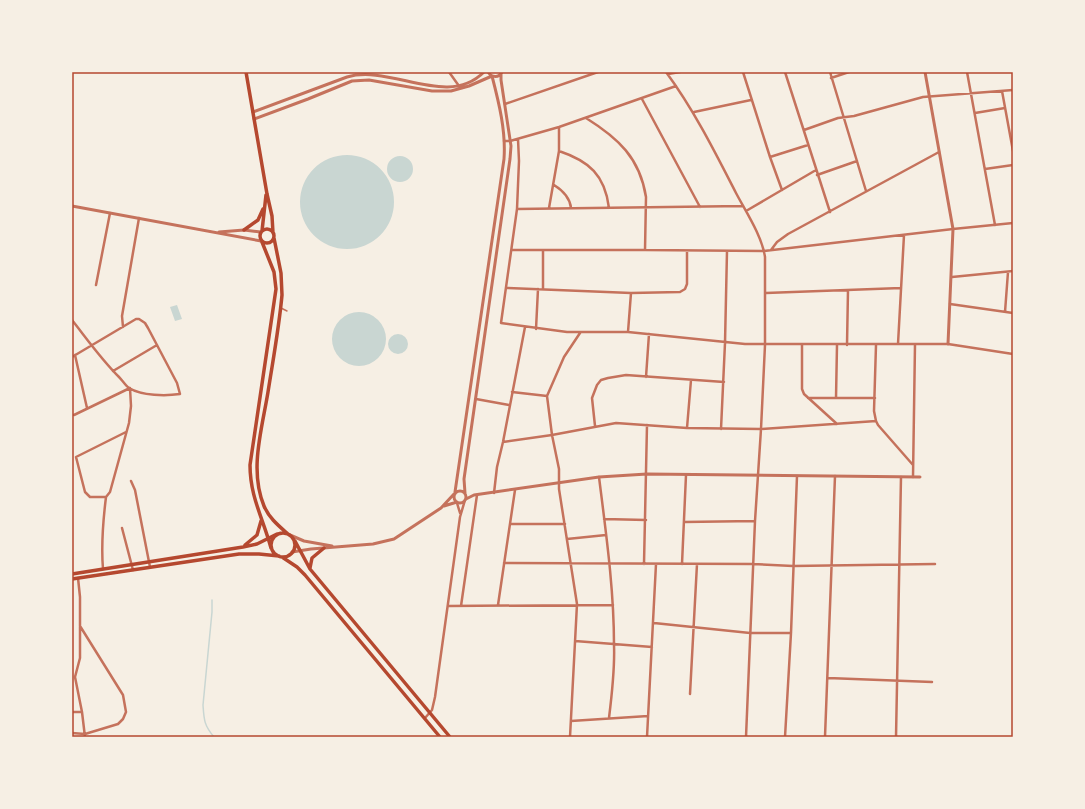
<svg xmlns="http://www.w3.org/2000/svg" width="1085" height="809" font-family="'Exo 2',sans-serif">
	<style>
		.water { fill: #c9d6d2 }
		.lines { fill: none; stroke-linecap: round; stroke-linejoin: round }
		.stream { stroke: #c9d6d2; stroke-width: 1.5 }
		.pedestrian { stroke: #c5725c; stroke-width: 1.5 }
		.minor { stroke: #c5725c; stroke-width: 2.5 }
		.tertiary { stroke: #c5725c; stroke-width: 3 }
		.primary { stroke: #b5482f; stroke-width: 3.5 }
		.neatline { fill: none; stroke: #b5482f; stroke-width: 1.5 }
	</style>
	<rect width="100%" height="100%" fill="#f6efe4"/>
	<path class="water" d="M300 202a47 47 0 1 1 94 0a47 47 0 1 1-94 0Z
		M387 169a13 13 0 1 1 26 0a13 13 0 1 1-26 0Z
		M177,305L182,319L175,321L170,307Z
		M332 339a27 27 0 1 1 54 0a27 27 0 1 1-54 0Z
		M388 344a10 10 0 1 1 20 0a10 10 0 1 1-20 0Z"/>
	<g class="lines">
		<path class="stream" d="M212,600V612L203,705C204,720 204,725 214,737"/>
		<path class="pedestrian" d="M281,308L287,311"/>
		<path class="minor" d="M449,72L459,86
			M666,72C694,110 715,152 736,193C746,212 762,236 765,257V345L761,429L755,521L746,737
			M743,72L770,157L782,190
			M785,72L830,212
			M830,72L866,191
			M967,72L995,225
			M668,74L680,72
			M831,78L849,72
			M1002,91L1013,151
			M642,99L700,207
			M505,104L598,72
			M694,112L751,100
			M975,113L1005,108
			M586,118C618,138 640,158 646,197L645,250
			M804,130L838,118L854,116L923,97L1013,90
			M518,139L519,161L517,209L501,323L567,332H628L745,344H948L1013,354
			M504,141H510L559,127L676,86
			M559,151C589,161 605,175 609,208
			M770,157L808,145
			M985,169L1013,165
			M817,175L857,161
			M554,185C562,190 570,198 571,208
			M549,208L559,151V127
			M517,209L743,206
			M746,211L816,170
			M512,250H645L764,251L953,229L1013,223
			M771,250L777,242L788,234L939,152
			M952,277L1013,271
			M96,285L110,213
			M507,288L631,293L680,292L685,289L687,284V251
			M543,289V250
			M766,293L901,288
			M950,304L1013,313
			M1005,312L1008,272
			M72,320C87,339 101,359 119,377C122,380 125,385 129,388C142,396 166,396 180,394L177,383L148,328L145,323L139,319H136L72,357
			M123,327L122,316L139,218
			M536,329L538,289
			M628,332L631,293
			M898,344L904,235
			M802,345V389L804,394L837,424
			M847,345L848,290
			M876,345L874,411L876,421L878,425L913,465
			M75,355L87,408
			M113,371L157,345
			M646,377L649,334
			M512,392L547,396
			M808,398H875
			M836,398L837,345
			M476,399L509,405
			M74,415L130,388
			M595,426L592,398L597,385L601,380L608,378L626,375L724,382
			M687,428L691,380
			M721,429L725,343L727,251
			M126,432L76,457L85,492L90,497H106L110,492L129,423L131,406L130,388
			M503,442L552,435L616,423L687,428L761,429L876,421
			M599,477C606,533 614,589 614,645C615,670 612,694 609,718
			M913,477L915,344
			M131,481L135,490L150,567
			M494,493L497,467L503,442L525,327
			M457,503L460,513
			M604,519L646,520
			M684,522L755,521
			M511,524H565
			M122,528L133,570
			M567,539L606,535
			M504,563L753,564L793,566L935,564
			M644,564L647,425
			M682,564L686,475
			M103,569C101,545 103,521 106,497
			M78,578L80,597V658L75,677L82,712L85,737
			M498,605L515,490
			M448,606L613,605
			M461,606L477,495
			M654,623L750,633H791
			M575,641L652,647
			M828,678L932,682
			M690,694L697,564
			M72,712H82
			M425,718L432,710L435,697L460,517L465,500
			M571,721L648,716
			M72,733L85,734L118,724L123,719L126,712L123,695L80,626
			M570,737L577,604L559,489V469L552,435L547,396L564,357L580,333
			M647,737L656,564
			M785,737L791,633L797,476
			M825,737L835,476
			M896,737L901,477"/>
		<path class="tertiary" d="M488,72C492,78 499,78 502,72
			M925,72L953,229L948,344
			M253,112L347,77C391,64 447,109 484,72
			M254,119L308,99L352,81L369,80L432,91H451L469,86L492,76C499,103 506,131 504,159L455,492
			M72,206L261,241
			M219,232L244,230L261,232
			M454 497a6 6 0 1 1 12 0a6 6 0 1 1-12 0Z
			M465,493L464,479L510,159L511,146L501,80V74
			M466,499L474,495L599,477L647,474L920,477
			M444,506L457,502
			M290,535L304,541L332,546
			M292,552L311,549L373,544L394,539L441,508L454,494"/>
		<path class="primary" d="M246,72L267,194L272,216L273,233
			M260 236a7 7 0 1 1 14 0a7 7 0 1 1-14 0Z
			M244,230L258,220L263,209
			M262,231L266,195
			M274,238L281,273L282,295C279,328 273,360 268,392C262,429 249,470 264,506C269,518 279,526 288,534
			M262,242L274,272L276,289L250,465C250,497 263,518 271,548
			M271 545a12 12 0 1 1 24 0a12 12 0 1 1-24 0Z
			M295,541L310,569L450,737
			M245,545L257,535L261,521
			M282,557L297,567L305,575L440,737
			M310,568L312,558L324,548
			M72,574L243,547L257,544L277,534
			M72,579L239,554H259L279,556"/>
	</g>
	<rect width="1085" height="809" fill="none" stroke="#f6efe4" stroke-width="146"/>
	<rect x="73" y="73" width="939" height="663" class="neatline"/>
</svg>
